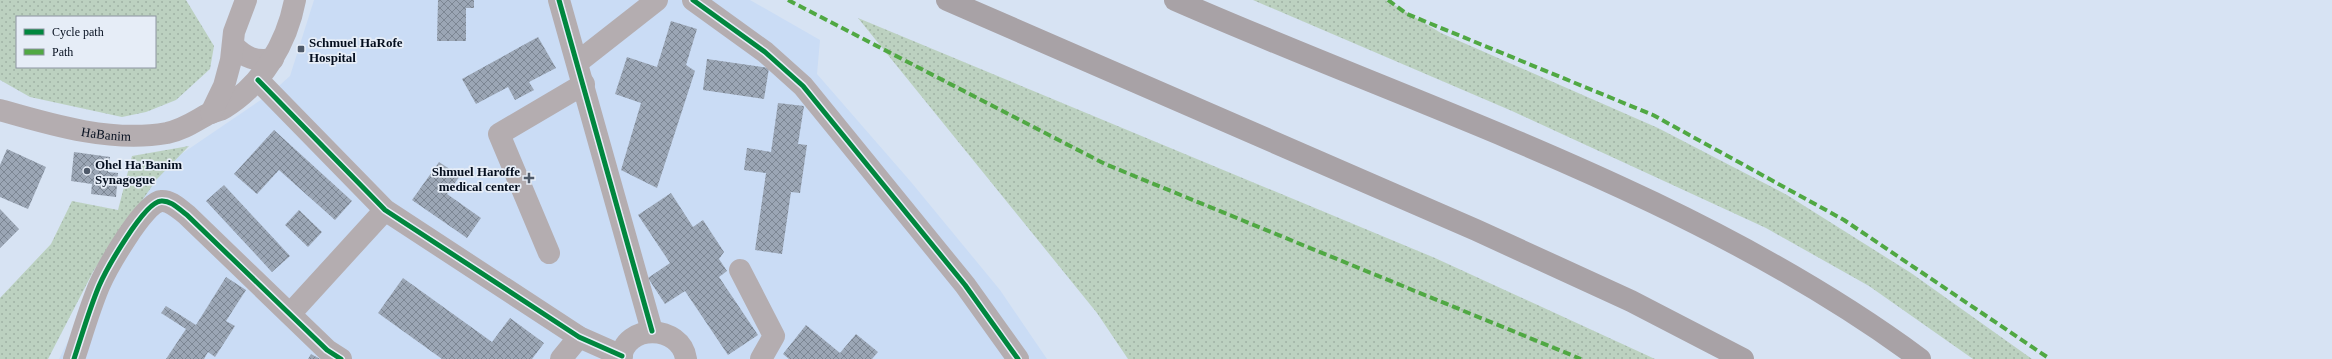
<svg xmlns="http://www.w3.org/2000/svg" width="2332" height="359" font-family="Georgia,serif">
	<style>
		.built { fill: #cadcf5 }
		.grass { fill: url(#grass-dots); fill-rule: evenodd }
		.building { fill: url(#building-cross-hatch) }
		.lines { fill: none; stroke-linecap: round; stroke-linejoin: round }
		.minor { stroke: #b4adb0; stroke-width: 22 }
		.highway { stroke: #a8a2a6; stroke-width: 22 }
		.quiet { stroke: #50a843; stroke-width: 4; stroke-dasharray: 8 4; stroke-linecap: butt }
		.cycleway-casing { stroke: #e6edf7; stroke-width: 8 }
		.cycleway { stroke: #00873e; stroke-width: 5 }
		.poi-dot { fill: #4e5969; stroke: #e6edf7; stroke-width: 1.5 }
		.labels { text-anchor: middle; dominant-baseline: central; stroke-width: 3.5; stroke-linejoin: round; paint-order: stroke }
		.poi-label { font-size: 13px; font-weight: bold; fill: #040e1e; stroke: #e6edf7; text-anchor: start }
		.street-label { font-size: 13px; fill: #040e1e; stroke: #e6edf7 }
	</style>
	<defs>
		<pattern id="grass-dots" width="8" height="8" patternUnits="userSpaceOnUse"><rect width="8" height="8" fill="#bcd1c0"/><path d="M2 2h.1M6 6h.1" fill="none" stroke="#a0b2a5" stroke-width="1.8" stroke-linecap="round"/></pattern>
		<pattern id="building-cross-hatch" width="8" height="8" patternUnits="userSpaceOnUse"><rect width="8" height="8" fill="#9ba6b5"/><path d="M0 0l8 8M0 8l8-8" fill="none" stroke="#7c8693"/></pattern>
	</defs>
	<rect width="100%" height="100%" fill="#d7e3f3"/>
	<path class="built" d="M314,0H750L820,40L817,74L911,182L1000,290L1047,359H59L152,174L271,93L290,76Z"/>
	<path class="grass" d="M0,0H186L214,46L210,69L176,100L146,112L122,117L30,97L0,80ZM17,17H155V67H17Z
		M1253,0H1386L1441,33L1658,128L1787,195L1911,273L2032,359H1973L1869,286L1766,228L1512,111Z
		M858,18L1435,258L1655,359H1128L1097,313Z
		M189,146L157,179L94,270L48,359H0V298L51,244L72,201L118,210L132,156Z"/>
	<path class="building" d="M438,0H474V8H466V41H437Z
		M671,21L697,29L686,65L695,71L657,188L621,170L641,103L615,94L627,57L657,67Z
		M538,37L556,68L529,82L534,90L515,100L508,87L476,104L462,79Z
		M707,59L769,68L764,99L703,90Z
		M778,103L804,106L798,144L807,145L800,193L791,192L782,254L755,250L766,173L744,170L747,148L771,152Z
		M274,130L352,201L335,220L279,170L257,194L234,174Z
		M7,149L46,167L28,209L0,197V165Z
		M74,152L110,157L108,172L118,173L116,197L91,194L92,184L71,181Z
		M439,162L460,176L447,194L481,218L467,238L412,200Z
		M224,185L290,256L272,272L206,201Z
		M671,193L693,227L703,220L724,252L719,259L727,271L719,277L758,335L728,355L685,291L665,304L648,278L670,263L638,215Z
		M0,209L19,229L0,248Z
		M299,210L322,232L308,247L285,225Z
		M226,277L246,290L226,321L235,326L215,357L208,352L204,359H166L186,329L161,313L166,306L196,325Z
		M403,278L492,342L510,318L544,343L532,359H442L378,313Z
		M806,325L840,353L856,334L878,352L872,359H789L783,354Z
		M311,354L320,359H308Z"/>
	<g class="lines">
		<g class="minor">
			<path d="M559,0L652,331"/>
			<path d="M693,0L765,52L803,86L965,285L1018,359"/>
			<path d="M233,45C245,58 256,62 273,59"/>
			<path d="M578,62L657,0"/>
			<path d="M258,80L385,210L579,337L622,356"/>
			<path id="s1" d="M0,110C52,125 112,143 167,133C185,129 195,121 210,113C215,111 220,111 224,108C262,85 287,43 295,0"/>
			<path d="M211,113L224,86L231,60L234,32L246,0"/>
			<path d="M549,253L499,134L584,84"/>
			<path d="M740,270L774,336L761,359"/>
			<path d="M290,314L385,210"/>
			<path d="M74,359C82,335 89,310 99,286C106,270 144,202 161,201C171,200 180,210 187,215L327,350L341,359"/>
			<path d="M561,359L579,337"/>
			<path d="M621,359C624,323 681,324 686,359"/>
		</g>
		<path class="highway" d="M947,0L1476,230L1631,301L1743,359
			M1175,0C1426,110 1698,195 1920,359"/>
		<path class="quiet" d="M788,0L1105,164L1581,359
			M1388,0L1407,14L1653,115L1844,220L2050,359"/>
		<g class="cycleway-casing">
			<path id="cycleway" d="M559,0L652,331
				M693,0L765,52L803,86L965,285L1018,359
				M258,80L385,210L579,337L622,356
				M74,359C82,335 89,310 99,286C106,270 144,202 161,201C171,200 180,210 187,215L327,350L341,359"/>
		</g>
		<use href="#cycleway" class="cycleway"/>
	</g>
	<g class="poi-dot">
		<rect x="297" y="45" width="8" height="8" rx="2"/>
		<circle cx="87" cy="171" r="4"/>
		<path d="M527 172h4v4h4v4h-4v4h-4v-4h-4v-4h4z"/>
	</g>
	<g class="labels">
		<g class="poi-label">
			<text x="309" y="42">Schmuel HaRofe<tspan x="309" dy="15">Hospital</tspan></text>
			<text x="95" y="164">Ohel Ha'Banim<tspan x="95" dy="15">Synagogue</tspan></text>
			<text x="520" y="171" text-anchor="end">Shmuel Haroffe<tspan x="520" dy="15">medical center</tspan></text>
		</g>
		<g class="street-label">
			<text stroke="none"><textPath href="#s1" startOffset="109">HaBanim</textPath></text>
		</g>
	</g>
	<rect x="16" y="16" width="140" height="52" fill="#e6edf7" stroke="#8c94a0"/>
	<rect x="24" y="29" width="20" height="6" fill="#00873e" stroke="#8c94a0"/>
	<text x="52" y="36" font-size="12" fill="#040e1e">Cycle path</text>
	<rect x="24" y="49" width="20" height="6" fill="#50a843" stroke="#8c94a0"/>
	<text x="52" y="56" font-size="12" fill="#040e1e">Path</text>
</svg>
